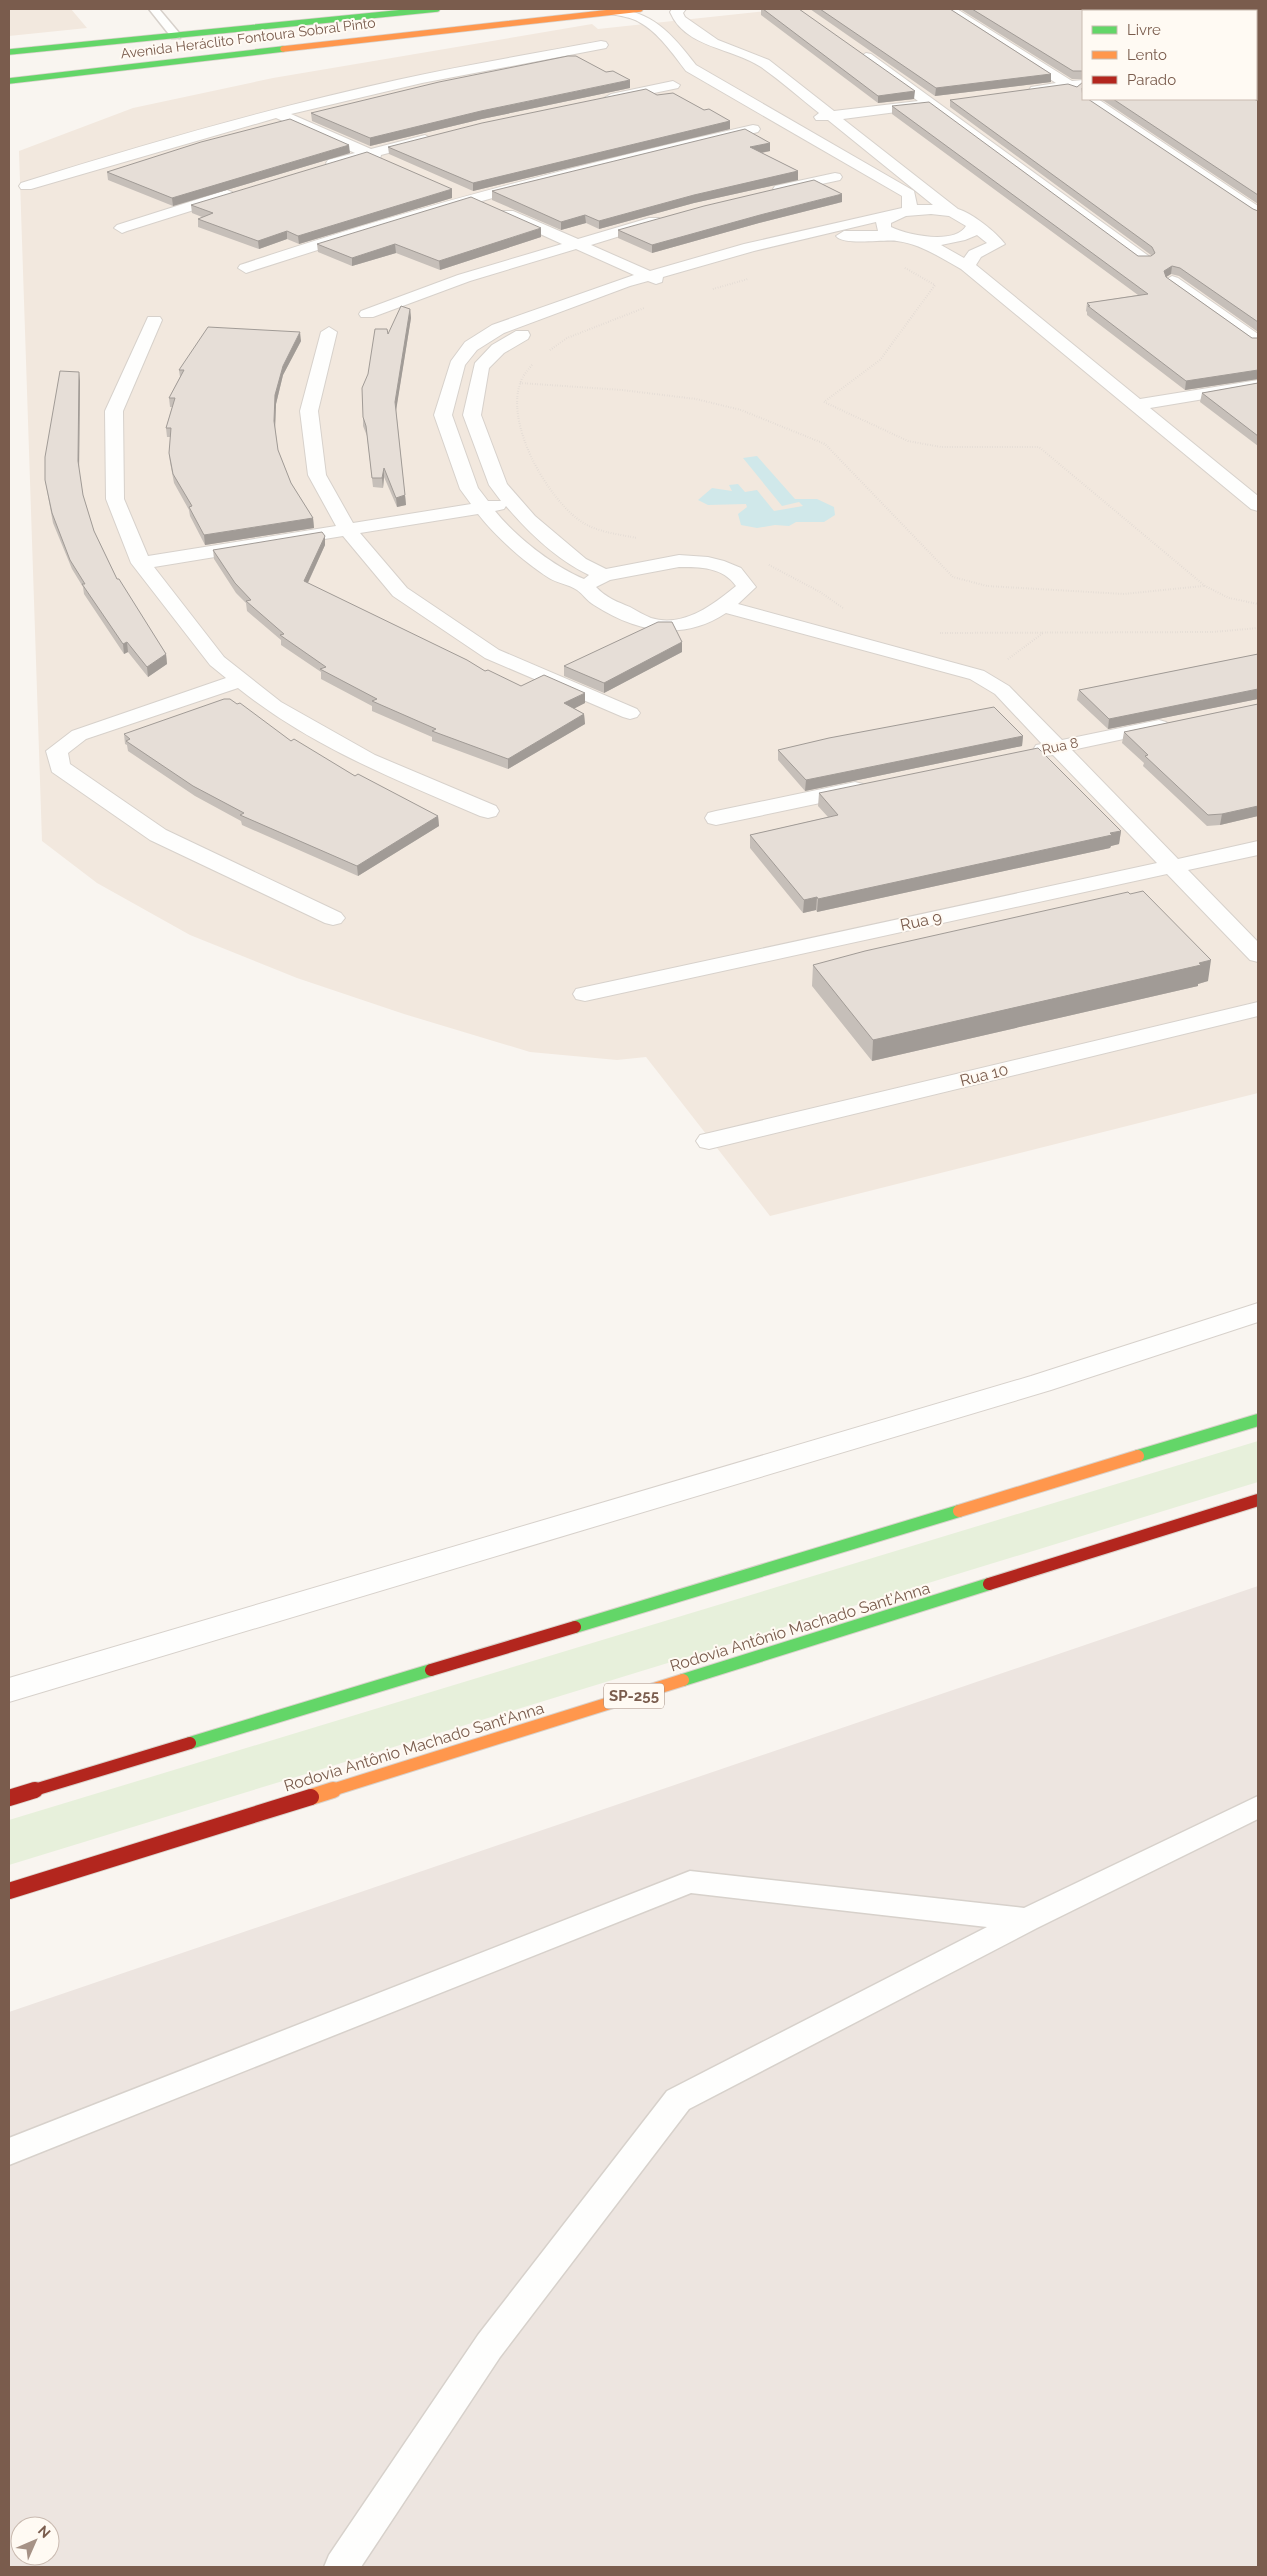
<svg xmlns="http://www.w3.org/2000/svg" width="1267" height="2576" font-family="Raleway,sans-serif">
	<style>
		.residential { fill: #f2e8de }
		.industrial { fill: #ede5e0; fill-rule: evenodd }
		.green { fill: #e7f0db }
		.water { fill: #d0e8ea }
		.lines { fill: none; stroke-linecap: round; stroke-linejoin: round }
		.lane-casing { stroke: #d7d1cb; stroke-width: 3 }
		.street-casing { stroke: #d7d1cb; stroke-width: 2 }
		.fast-far1-casing { stroke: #d9d2cb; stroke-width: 7 }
		.fast-casing { stroke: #d9d2cb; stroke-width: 14 }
		.slow-far2-casing { stroke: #d9d2cb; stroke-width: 7 }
		.slow-far1-casing { stroke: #d9d2cb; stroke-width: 14 }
		.slow-casing { stroke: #d9d2cb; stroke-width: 18 }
		.jam-far1-casing { stroke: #d9d2cb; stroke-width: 14 }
		.jam-casing { stroke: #d9d2cb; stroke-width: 18 }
		.path { stroke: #dcd5d0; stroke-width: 2; stroke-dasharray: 0.5 2; stroke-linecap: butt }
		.lane { fill: #fefefd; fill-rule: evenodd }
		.street { fill: #fefefd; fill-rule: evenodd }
		.fast-far1 { stroke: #63d668; stroke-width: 5.5 }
		.fast { stroke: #63d668; stroke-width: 12 }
		.slow-far2 { stroke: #ff974d; stroke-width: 5.5 }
		.slow-far1 { stroke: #ff974d; stroke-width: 12 }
		.slow { stroke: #ff974d; stroke-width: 16 }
		.jam-far1 { stroke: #b3261e; stroke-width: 12 }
		.jam { stroke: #b3261e; stroke-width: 16 }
		.wall { fill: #c6bfb9 }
		.shaded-wall { fill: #a19b96 }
		.building { fill: #e6ded7; stroke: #a19b96 }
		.labels { text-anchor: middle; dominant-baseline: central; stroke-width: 4; stroke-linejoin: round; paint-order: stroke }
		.far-street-label { font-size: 14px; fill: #7a5c4d; stroke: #fffaf3 }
		.shield { fill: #fffaf3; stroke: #a28b7f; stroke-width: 1 }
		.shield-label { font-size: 15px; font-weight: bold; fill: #7a5c4d }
		.street-label { font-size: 16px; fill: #7a5c4d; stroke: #fffaf3 }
	</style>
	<rect width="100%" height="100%" fill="#f9f5f0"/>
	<path class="residential" d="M9,9H71L87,28L9,36Z
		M786,9H1192L1196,11H1083V99H1256V46L1258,47V1093L770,1216L646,1057L617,1060L530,1052L404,1014L297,978L190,935L97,883L42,841L19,151L133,108L273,78L592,24L598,29Z"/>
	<path class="industrial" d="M1258,1586V2567H9V2012ZM20,2526H50V2556H20Z"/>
	<path class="green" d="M1258,1441V1482L9,1865V1820Z"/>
	<path class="water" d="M757,456L795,499H817L834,507L835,515L824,522H796L789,526L775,525L757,528L741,525L738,514L747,507L746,504L708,505L698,500L712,488L732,491L729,485L738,484L745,492L757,490L774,511L803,506L799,502L782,506L743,458Z"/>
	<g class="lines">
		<g class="lane-casing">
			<path id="lane" d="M149,9H159L180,34V38H172Z
				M1258,1796V1819L1037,1928L689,2109L500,2357L361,2567H324L329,2555L478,2335L667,2091L987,1927L691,1893L9,2165V2138L690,1871L1024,1908Z"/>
		</g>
		<g class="street-casing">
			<path id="street" d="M611,9C651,9 673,35 696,65L914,191L917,205H933L828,120H816L814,117L819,113C800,98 781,81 761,67C733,48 685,48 670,12L672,9H686L683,13L685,17L718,40L769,60L834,111L918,101L859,57L866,53L871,54L1150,257L1152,260L1150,263H1138L927,108L843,119L958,209C972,213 996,232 1005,244L981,257L976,265L1140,399L1258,380V390L1150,408L1258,496V511L1251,509L961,269C941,258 921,244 897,241C885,239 843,246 836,236L844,231H878L876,222L754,251L663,277L662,282L656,284L648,281L630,286L504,333L477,350L465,365L452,415L478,488L488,501H501L489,485L463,415L475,363L492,345L516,331H528L530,335L528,339L504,353L489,368L481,415L507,484L535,516L586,559L606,569L679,555L708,557L724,561L741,568L756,587L738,604L984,671L1009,686L1062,740L1159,720L1166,722L1170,726L1166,730L1072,750L1178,859L1258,841V855L1188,870L1258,942V962L1250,960L1167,874L585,1001L576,999L573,994L576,989L585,987L1157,863L1053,755L1044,756L1036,755L1033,750L1036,745L1042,744L995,694L970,679L726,613C682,642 636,632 594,605C587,601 583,594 577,590C568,584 557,583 549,578C524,562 495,536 478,514L360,533L407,588L499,650L637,709L640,713L637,717L630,719L623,717L485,658L393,596L343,536L154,567L224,657L281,702L375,755L496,806L499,811L496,816L488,818L480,816C394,779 312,747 238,688L86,739L68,753L70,764L166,830L341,913L345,918L341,923L333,925L325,923L150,840L52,772L46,751L72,731L226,678L210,665L131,563L106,499L105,411L148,317H160L162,320L123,411L124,499L148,556L336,526L308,475L300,411L321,332L329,327L337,332L318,411L326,475L353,523L471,504L460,489L434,415L451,361L465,342L492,325L634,275L576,249L470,281L373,317H361L359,314L361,311L458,275L562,244L503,217L500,214L503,211H513L578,239L649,218H659L662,221L659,224L591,245L650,271L744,244L902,208V196L686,71C673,54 658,32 639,22C631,17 620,16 611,14ZM931,214L949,216L966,226C955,245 907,235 891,227V223L906,216ZM977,235L987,243L969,251L964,258L941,245L965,240ZM506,506C529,533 557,560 589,575L584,579C553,566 516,537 495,511L504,509ZM679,567C700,567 723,567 736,586C713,605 683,628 651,618C644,615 637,611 630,607C618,602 606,598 596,587L610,580Z
				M942,9H957L1072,81L1083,80V88L1075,93L1067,90L1031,93L1029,90L1031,87L1056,83Z
				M601,41L606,42L608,45L606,48L422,83L291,114L371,149L425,135L432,139L430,142L381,155L380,159L368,158L333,167L328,166L326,163L328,160L355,153L276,118L31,189H21L19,186L21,183C145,144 270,108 397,80C464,65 533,54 601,41Z
				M673,81L680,85L678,88L611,102L604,98L611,94Z
				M1083,97L1098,99L1258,206V218L1253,216L1084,102Z
				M753,125L758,126L760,129L758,132L503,195L377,231L252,271L246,273L238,268L240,265C409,208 580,164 753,125Z
				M835,173L840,174L842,177L840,180L780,193L773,189L775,186Z
				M227,190L232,192L235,195L232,198L127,231L122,233L114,228L117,225Z
				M1172,276L1178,278L1258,334V346L1252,345L1166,284L1164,281Z
				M855,782L863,784L866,789L863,794L716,825L708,823L705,818L708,813L716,811Z
				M1258,1002V1016L709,1149L700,1147L696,1141L700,1135L709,1133Z
				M1258,1303V1322L1051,1390L9,1702V1678L1031,1376Z"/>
		</g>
		<g class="fast-far1-casing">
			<path id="fast-far1" d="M9,52L437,9
				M9,81L283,49"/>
		</g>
		<g class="fast-casing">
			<path id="fast" d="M1138,1456L1258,1420
				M575,1627L959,1511
				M683,1680L989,1584
				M190,1743L431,1670"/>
		</g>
		<g class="slow-far2-casing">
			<path id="slow-far2" d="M283,49L640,9"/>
		</g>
		<g class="slow-far1-casing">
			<path id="slow-far1" d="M959,1511L1138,1456
				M329,1791L683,1680"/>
		</g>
		<g class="slow-casing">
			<path id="slow" d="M311,1797L333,1790"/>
		</g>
		<g class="jam-far1-casing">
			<path id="jam-far1" d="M989,1584L1258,1500
				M431,1670L575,1627
				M31,1791L190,1743"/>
		</g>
		<g class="jam-casing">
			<path id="jam" d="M9,1798L35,1790
				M9,1891L311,1797"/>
		</g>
		<path class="path" d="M905,268L935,285L880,360L824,402L908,441L941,447H1039L1205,586L1229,598L1258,604
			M713,289L748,279
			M550,350L567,338L644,308
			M532,365C528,370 523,375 521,381C504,422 546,496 579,520C595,532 617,534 637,538
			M520,383L622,390L696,399L741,410L825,444L953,577L987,586L1124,594L1204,586
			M769,565L820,592L843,608
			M940,633L1213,632L1258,628
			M1008,659L1043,633"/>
		<use href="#lane" class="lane"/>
		<use href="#street" class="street"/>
		<use href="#fast-far1" class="fast-far1"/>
		<use href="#fast" class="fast"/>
		<use href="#slow-far2" class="slow-far2"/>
		<use href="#slow-far1" class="slow-far1"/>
		<use href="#slow" class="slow"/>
		<use href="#jam-far1" class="jam-far1"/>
		<use href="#jam" class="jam"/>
	</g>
	<path class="wall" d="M761,9H799L914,99L878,103L761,15Z
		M810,9H950L1051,74V82L935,96Z
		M960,9H1190L1083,11V79H1072Z
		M1083,82V99L1253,209L1258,211V332L1179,276L1171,274L1166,277L1252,338H1258V379L1185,390L1087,315V312L1086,311L1087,303L1138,295L892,114V106L1138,256H1151V255L950,107V100L1077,87Z
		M630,88L482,119L370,146L312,121L311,113Z
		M657,95L704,110L730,121V129L473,191L389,154L388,147Z
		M1101,99H1254L1258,101V204Z
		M770,143V151L762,153L798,171V180L694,203L599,229L586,223L561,230L492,200V191Z
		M350,153L173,206L108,180L107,172Z
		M452,198L299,244L287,239L259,249L198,227V219L202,217L192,213L191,205Z
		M842,202L759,223L652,253L618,238V230Z
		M541,237L440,270L396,253L352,266L318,252L317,244Z
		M410,309L411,318L396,409L406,505L397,507L384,477L383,488L373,487L367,436L363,426V417L388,334Z
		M301,341L283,375L276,404L275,427L278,450L291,483L313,518L314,528L205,545L190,516L189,510L174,483L170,462L169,453L171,437H167L166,428L172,407H170L169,398L180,377L179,370Z
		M80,381L79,470L83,495L94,531L117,579L166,654L167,664L148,677L128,652L124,654L84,594L83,587L72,569L53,523L45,480Z
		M1258,383V446L1200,402L1202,393Z
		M325,536V545L308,583L485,671L521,686L585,703L574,708L584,714L585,724L508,769L432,741V737L372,711V706L321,679V672L281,645V640L247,611L246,603L236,593L214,559L213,550Z
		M682,652L604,693L564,676V666Z
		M1258,654V699L1108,729L1077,700L1079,690Z
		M1258,704V816L1220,825L1207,826L1143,766L1144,763L1122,743L1124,732Z
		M124,734L291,741L355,776L438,816L439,826L358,876L242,825L241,821L195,796L128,751L127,745L125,744Z
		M1023,736L1022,746L805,791L778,760V750Z
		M819,793L1121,831L1119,844L1111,846L1110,848L817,912L816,910L803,913L750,848V835L828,817L818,806Z
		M813,965L1208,981L1198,984V986L872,1061L812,986Z"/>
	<path class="shaded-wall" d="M1051,74V82L935,96L936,88Z
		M630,80V88L482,119L370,146V138L481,111Z
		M1256,88H1258L1257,95H1256Z
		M915,91L914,99L878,103V96Z
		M730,121V129L473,191V183Z
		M770,143V151L750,155V147Z
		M349,145L350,153L173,206L172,198Z
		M798,171V180L694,203L599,229V221L694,195Z
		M452,189V198L299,244L298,236Z
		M842,194V202L759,223L652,253V245L760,215Z
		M585,215L586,223L561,230V222Z
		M541,228V237L440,270L439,261Z
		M287,231V239L259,249L258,241Z
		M395,244L396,253L352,266V258Z
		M1172,266L1171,274L1163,279L1164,271Z
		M410,309L411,318L396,411L395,402Z
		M300,332L301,341L283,375L276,404L275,430L274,421L275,395L283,366Z
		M1258,370V379L1185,390L1186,381Z
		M79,372L80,381L79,470L78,461Z
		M384,468V477L383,488L382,478Z
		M405,495L406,505L397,507L396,498Z
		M313,518L314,528L205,545L204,535Z
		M325,536V545L304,591V581Z
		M127,642L128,652L124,654L123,644Z
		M682,642V652L604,693V683Z
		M166,654L167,664L148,677L147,667Z
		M1258,689V699L1108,729L1109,719Z
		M585,693V703L564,714V703Z
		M584,714L585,724L508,769V759Z
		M1023,736L1022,746L805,791L806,780Z
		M1258,806V816L1220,825L1222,814Z
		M438,816L439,826L358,876L357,866Z
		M1121,831L1119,844L1111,846L1110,848L817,912L818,899Z
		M817,897L816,910L803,913L804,900Z
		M1211,960L1208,981L1198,984V986L872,1061L873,1040Z"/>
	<path class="building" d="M763,9H799L915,91L878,96Z
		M820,9H950L1051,74L936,88Z
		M972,9H1190L1194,11H1083V71H1073Z
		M1256,47L1258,48V88H1256Z
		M568,56H576L606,72L613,71L630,80L481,111L370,138L311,113L439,82Z
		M1083,82V88H1082L1083,99H1088L1253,209L1258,211V322L1180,268L1172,266L1164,271L1166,277L1252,338H1258V370L1186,381L1088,306H1090L1087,303L1148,294L892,106L929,102L1138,256H1151L1155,253L1152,247L950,100L1068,84L1077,87Z
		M646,89L657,95L673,93L704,110L709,109L730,121L473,183L388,147L482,123Z
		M1113,99H1254L1258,101V195Z
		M290,119L349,145L172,198L107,172L201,142Z
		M745,129L770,143L750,147L798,171L694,195L599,221L585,215L561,222L492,191Z
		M367,152L452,189L298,236L287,231L258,241L198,219L213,213L191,205Z
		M814,180L842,194L760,215L652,245L618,230L704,206Z
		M471,197L541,228L439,261L395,244L352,258L317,244Z
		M401,306L410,309L395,402L405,495L396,498L384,468L382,478H372L366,426L363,417L362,388L368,374L375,329H387L388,334Z
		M208,327L300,332L283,366L275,395L274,421L278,450L291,483L313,518L204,535L189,507L192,506L173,474L169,453L171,428H166L175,398H169L184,370H179Z
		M60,371L79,372L78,461L83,495L94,531L117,579H119L166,654L147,667L127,642L123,644L82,584H85L70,560L52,513L45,480V457Z
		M1258,383V436L1202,393Z
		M322,532L325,536L304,581L467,660L485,671L488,670L521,686L544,675L585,693L564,703L584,714L508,759L432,731L436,729L372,701L377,699L320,669L326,667L280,635L284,634L246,601L251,600L235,583L213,550Z
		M658,622H672L682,642L604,683L564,666Z
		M1258,654V689L1109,719L1079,690Z
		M224,699H230L237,704L240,703L291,741L294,739L355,776L358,774L438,816L357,866L240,815L244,813L193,786L126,741L130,739L124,734Z
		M1258,704V806L1222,814L1208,815L1145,756L1148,755L1124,732Z
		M994,707L1023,736L806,780L778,750L829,738Z
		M1038,748L1121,831L1110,833L1112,835L818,899L817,897L804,900L750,835L838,815L819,793Z
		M1143,891L1211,960L1199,963L1201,965L873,1040L813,965L865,951L1128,892L1130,894Z"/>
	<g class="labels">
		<g class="far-street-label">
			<text transform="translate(248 38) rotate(-7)">Avenida Heráclito Fontoura Sobral Pinto</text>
			<text transform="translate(1060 746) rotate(-12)">Rua 8</text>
		</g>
		<rect class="shield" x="604" y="1683.5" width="60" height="25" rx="4"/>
		<g class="shield-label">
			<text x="634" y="1696">SP-255</text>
		</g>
		<g class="street-label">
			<text transform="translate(921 921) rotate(-12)">Rua 9</text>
			<text transform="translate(984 1075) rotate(-14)">Rua 10</text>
			<text transform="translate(800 1627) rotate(-17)">Rodovia Antônio Machado Sant'Anna</text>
			<text transform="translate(414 1747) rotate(-17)">Rodovia Antônio Machado Sant'Anna</text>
		</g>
	</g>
	<rect width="1267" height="2576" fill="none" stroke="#7a5c4d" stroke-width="20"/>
	<rect x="1082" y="10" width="175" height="90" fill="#fffaf3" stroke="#cabbb1"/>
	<rect x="1092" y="26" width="25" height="8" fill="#63d668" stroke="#cabbb1"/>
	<text x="1127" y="35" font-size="15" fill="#7a5c4d">Livre</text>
	<rect x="1092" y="51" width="25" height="8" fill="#ff974d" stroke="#cabbb1"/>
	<text x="1127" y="60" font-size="15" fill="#7a5c4d">Lento</text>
	<rect x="1092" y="76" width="25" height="8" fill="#b3261e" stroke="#cabbb1"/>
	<text x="1127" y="85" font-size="15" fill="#7a5c4d">Parado</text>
	<g transform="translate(35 2541) rotate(45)"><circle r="24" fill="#fffaf3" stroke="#cabbb1"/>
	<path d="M0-4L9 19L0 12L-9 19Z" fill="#a69286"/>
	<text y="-8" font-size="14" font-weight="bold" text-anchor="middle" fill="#7a5c4d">N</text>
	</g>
</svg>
